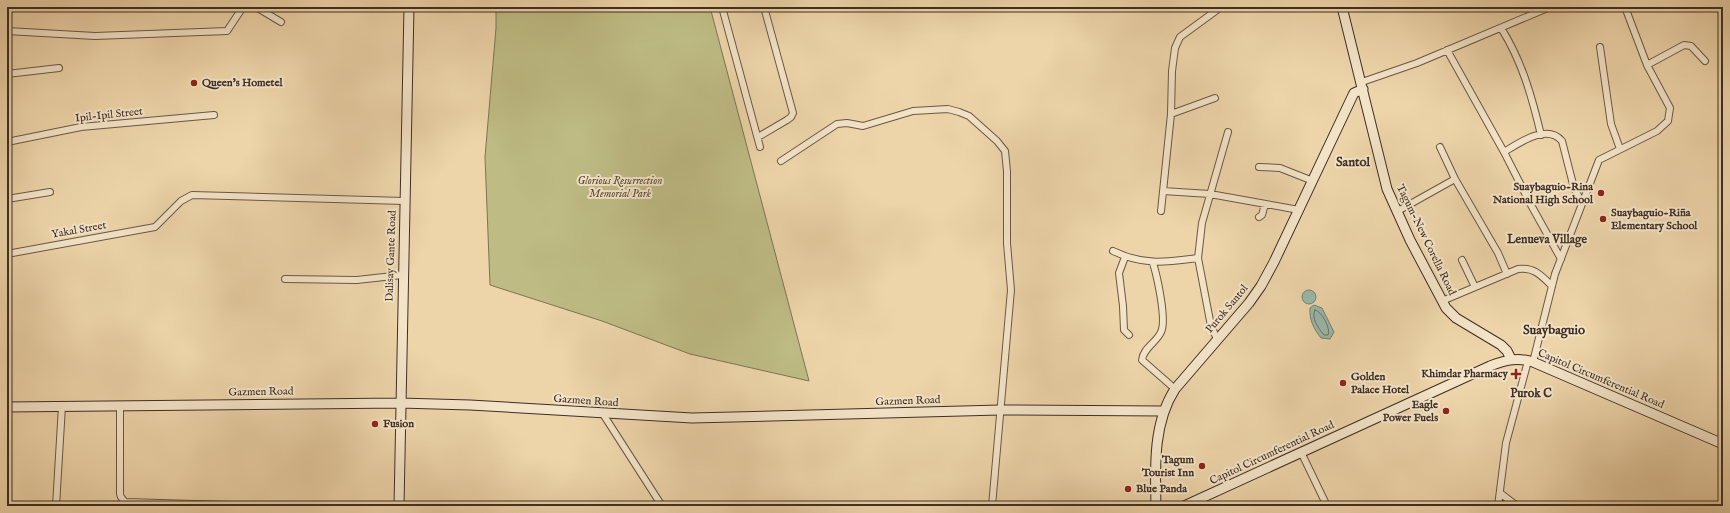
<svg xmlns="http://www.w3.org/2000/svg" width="1730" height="513" font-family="'IM FELL English',serif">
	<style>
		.green { fill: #bebb84; stroke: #7e7454 }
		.water { fill: #99b8aa; stroke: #758175 }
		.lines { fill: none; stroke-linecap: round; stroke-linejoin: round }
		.shore { stroke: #6c7368; stroke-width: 1 }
		.street-casing { stroke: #6a5846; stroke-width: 8 }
		.secondary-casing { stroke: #3f2e25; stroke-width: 11 }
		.street { stroke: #f3e3c7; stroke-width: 6 }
		.secondary { stroke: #f3e3c7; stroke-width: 9 }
		.poi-dot { fill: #8f2418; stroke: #f3e3c7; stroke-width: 1.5 }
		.labels { text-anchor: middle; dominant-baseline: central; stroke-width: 4; stroke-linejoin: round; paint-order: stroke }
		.poi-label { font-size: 11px; font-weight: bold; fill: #3f2e25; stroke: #f3e3c7; text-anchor: start }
		.street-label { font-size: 11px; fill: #3f2e25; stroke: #f3e3c7 }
		.park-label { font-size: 11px; font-style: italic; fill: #584a38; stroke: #f3e3c7 }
		.neighbourhood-label { font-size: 12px; font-weight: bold; fill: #3f2e25; stroke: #f3e3c7 }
		.quarter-label { font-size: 13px; font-weight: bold; fill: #3f2e25; stroke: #f3e3c7 }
	</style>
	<rect width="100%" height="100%" fill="#edd4a9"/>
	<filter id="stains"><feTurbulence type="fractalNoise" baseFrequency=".005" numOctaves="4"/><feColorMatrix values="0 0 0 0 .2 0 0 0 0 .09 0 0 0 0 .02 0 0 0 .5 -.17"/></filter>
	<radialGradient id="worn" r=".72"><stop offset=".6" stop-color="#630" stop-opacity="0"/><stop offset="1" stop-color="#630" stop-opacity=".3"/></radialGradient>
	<path class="green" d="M496,7H710L809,381L690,354L602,321L490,285L485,157L496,28Z"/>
	<path class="water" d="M1302 297a7 7 0 1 1 14 0a7 7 0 1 1-14 0Z
		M1314,305L1322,308L1334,332L1330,339L1321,338C1314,329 1309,320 1310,308Z"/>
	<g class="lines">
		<path class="shore" d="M1315,310C1322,311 1331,329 1328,335H1324C1318,328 1311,318 1315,310Z"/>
		<g class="street-casing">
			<path id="street" d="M256,7L281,22
				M722,7L760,147
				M1501,28C1522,61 1532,97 1541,135
				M7,31L95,36L227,31L243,7
				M1600,47L1611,124L1620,149
				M1447,50L1504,152C1519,143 1547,123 1562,141L1574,188L1582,203
				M1647,65L1684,45L1691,46L1705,61
				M7,74L59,68
				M1362,82L1417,63L1550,7
				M1171,114L1215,98
				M758,137L787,120L791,117L793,113L764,7
				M7,142L81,127L214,115
				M1440,147L1455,179L1498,253L1507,274
				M1504,152L1531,205L1561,259
				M781,161L837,124L847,123L863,126L913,111L948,109L959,112L969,116L997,141L1005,151L1007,171V243L1011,290L992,506
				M1259,167L1280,168L1313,181
				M1163,191L1210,194L1299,210
				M7,199L50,192
				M1161,211L1171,114L1172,71L1175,48L1180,37L1221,7
				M1396,212L1455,179
				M1259,217L1262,215L1265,204
				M1113,251C1144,266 1166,262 1198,258
				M7,254L155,227L181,201L192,195L404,201
				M1125,257L1119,273L1123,306L1124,330L1129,335
				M1462,260L1475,287
				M1153,263C1157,276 1167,320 1161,332C1157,342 1143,348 1142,360L1175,389
				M285,279L357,280L402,275
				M1442,301L1518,269C1534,267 1541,275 1552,286
				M1217,339L1211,326L1198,258L1202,223L1228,132
				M1533,362L1555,274L1599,160L1657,131L1668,121L1670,108L1647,65L1625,7
				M120,406V494L121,497L125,502L263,506
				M603,414L662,506
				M1301,452L1327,506
				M1500,493L1517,506
				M56,506L62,406
				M325,506H334
				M1498,506L1506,443L1528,361"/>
		</g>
		<g class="secondary-casing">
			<path id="secondary" d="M1342,7L1387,189L1410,240L1446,308L1456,318L1501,345L1507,351L1511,359
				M7,407L400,403L470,405L692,418L1000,410L1163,411
				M399,506L409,7
				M1156,506C1155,467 1153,423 1175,389L1249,303L1261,286L1274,262L1352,97L1354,93L1363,89
				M1184,506L1490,366C1505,360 1518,357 1533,362L1723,444"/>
		</g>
		<use href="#street" class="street"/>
		<use href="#secondary" class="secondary"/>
	</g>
	<g class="poi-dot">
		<circle cx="194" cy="83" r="4"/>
		<circle cx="1601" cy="193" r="4"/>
		<circle cx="1603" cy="219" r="4"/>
		<path d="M1514 368h4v4h4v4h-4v4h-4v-4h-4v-4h4z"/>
		<circle cx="1343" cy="383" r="4"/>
		<circle cx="1446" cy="411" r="4"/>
		<circle cx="375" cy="424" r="4"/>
		<circle cx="1202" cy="466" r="4"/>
		<circle cx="1128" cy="489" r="4"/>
	</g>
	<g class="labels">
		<g class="poi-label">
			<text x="202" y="83">Queen's Hometel</text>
			<text x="1593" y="187" text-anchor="end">Suaybaguio-Rina<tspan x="1593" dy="13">National High School</tspan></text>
			<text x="1611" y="213">Suaybaguio-Riña<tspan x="1611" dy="13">Elementary School</tspan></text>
			<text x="1508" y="374" text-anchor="end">Khimdar Pharmacy</text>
			<text x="1351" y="377">Golden<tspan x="1351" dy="13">Palace Hotel</tspan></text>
			<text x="1438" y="405" text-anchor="end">Eagle<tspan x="1438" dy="13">Power Fuels</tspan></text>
			<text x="383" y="424">Fusion</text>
			<text x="1194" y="460" text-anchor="end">Tagum<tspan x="1194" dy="13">Tourist Inn</tspan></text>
			<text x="1136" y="489">Blue Panda</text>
		</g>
		<g class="street-label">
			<text transform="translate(109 115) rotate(-6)">Ipil-Ipil Street</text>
			<text transform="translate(79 230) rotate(-10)">Yakal Street</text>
			<text transform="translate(1426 240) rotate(64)">Tagum-New Corella Road</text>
			<text transform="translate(391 256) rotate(-88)">Dalisay Gante Road</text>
			<text transform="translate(1227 309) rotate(-50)">Purok Santol</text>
			<text transform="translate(1601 379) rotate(23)">Capitol Circumferential Road</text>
			<text transform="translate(261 392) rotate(-1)">Gazmen Road</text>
			<text transform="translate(586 401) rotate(4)">Gazmen Road</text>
			<text transform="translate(908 401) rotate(-2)">Gazmen Road</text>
			<text transform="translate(1272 453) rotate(-25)">Capitol Circumferential Road</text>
		</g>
		<g class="park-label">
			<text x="620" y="181">Glorious Resurrection<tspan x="620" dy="13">Memorial Park</tspan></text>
		</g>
		<g class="neighbourhood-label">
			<text x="1547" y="239">Lenueva Village</text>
			<text x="1531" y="393">Purok C</text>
		</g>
		<g class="quarter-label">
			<text x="1353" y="162">Santol</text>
			<text x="1554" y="330">Suaybaguio</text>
		</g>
	</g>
	<rect width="1730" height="513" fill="none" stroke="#edd4a9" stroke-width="24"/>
	<rect x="8" y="8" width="1714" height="497" fill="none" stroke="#3f2e25" stroke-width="2"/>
	<rect x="12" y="12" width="1706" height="489" fill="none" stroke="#3f2e25"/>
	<rect width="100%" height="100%" filter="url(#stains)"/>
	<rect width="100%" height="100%" fill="url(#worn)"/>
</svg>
